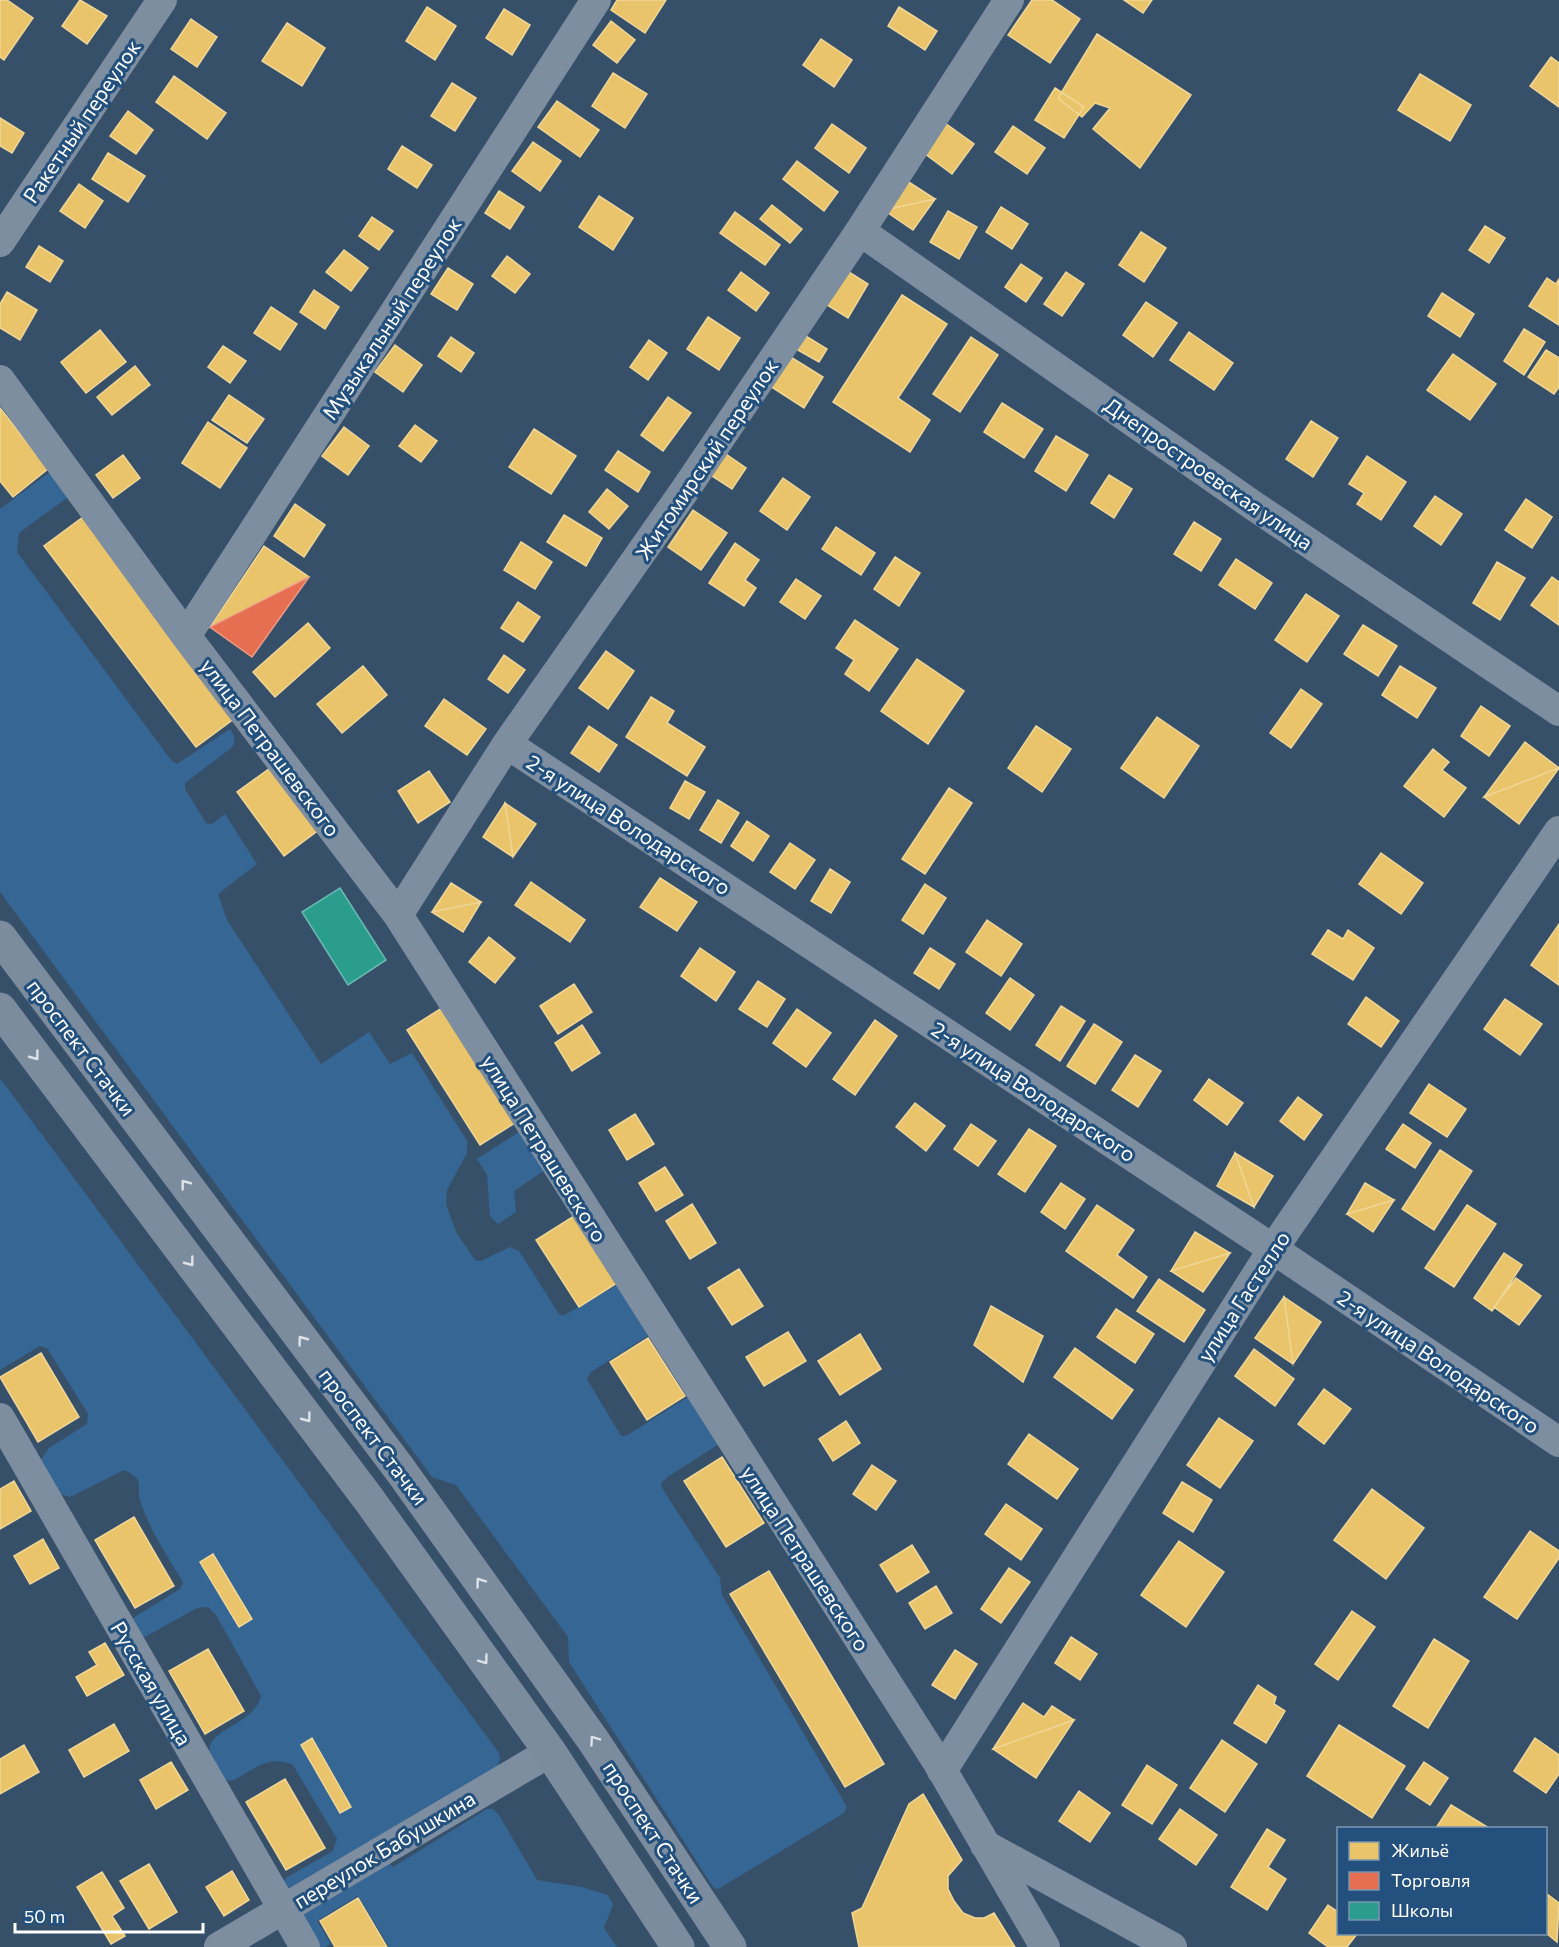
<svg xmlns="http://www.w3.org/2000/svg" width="1559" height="1947" font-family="Commissioner,sans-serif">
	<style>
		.green { fill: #366694 }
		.homes { fill: #e9c46a; stroke: #f0d697; stroke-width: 1.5 }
		.shops { fill: #e76f51; stroke: #ee9a85; stroke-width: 1.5 }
		.schools { fill: #2a9d8f; stroke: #6abab1; stroke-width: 1.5 }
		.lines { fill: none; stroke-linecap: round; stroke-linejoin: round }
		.minor { stroke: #7d8ea0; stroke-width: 30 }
		.primary { stroke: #7b8c9e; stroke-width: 33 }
		.oneway { stroke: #dee2e7 }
		.labels { text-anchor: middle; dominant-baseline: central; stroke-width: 6; stroke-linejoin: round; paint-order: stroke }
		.street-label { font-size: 21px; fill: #fff; stroke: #23507d }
	</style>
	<rect width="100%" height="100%" fill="#375069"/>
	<path class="green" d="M50,472L68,497L19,533L17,552L171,760L177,764L230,729L234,736V744L230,749L185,783V789L206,823L212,824L225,814L257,864L218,894L227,920L321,1064L369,1032L390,1064L412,1053L467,1141V1153L447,1190L446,1204L456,1232L475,1260L481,1261L510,1247L519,1251L559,1314L563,1316L622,1282L654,1332L591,1372L587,1379L621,1436H626L694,1393L724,1441L669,1476L661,1483L662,1488L720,1578L722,1595L847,1807L844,1813L718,1889L713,1887L569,1662L568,1637L456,1485L432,1477L0,892V509Z
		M0,1078L499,1753L500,1760L497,1767L287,1890L283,1883L286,1878L333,1851L337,1839L293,1765C270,1754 254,1769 234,1780L227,1781C221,1775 217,1769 213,1761C195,1729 253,1729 261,1696L216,1615L208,1607L197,1608L143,1638L130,1625L133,1618L180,1589L183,1582C168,1557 150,1531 141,1503C134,1485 148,1481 124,1470L70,1497L58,1493L40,1461L49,1448L87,1424L88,1414L47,1348L40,1346L0,1370Z
		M525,1128L551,1166L514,1191L516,1212L498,1224L490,1216L487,1175L477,1159Z
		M487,1809H493L499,1815L537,1880L582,1887L608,1895L613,1904L604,1928L617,1947H389L358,1896L317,1921L331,1944L325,1947H311L294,1913L384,1855L393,1867Z"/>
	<path class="homes" d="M0,0H7L33,18L4,60L0,57Z
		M80,0L107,16L87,44L62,26Z
		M617,0H666L645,33L611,10Z
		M1032,0H1052L1080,19L1050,63L1008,35Z
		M1124,0H1152L1143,13Z
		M427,7L456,26L435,60L406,41Z
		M899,7L937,31L925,50L888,26Z
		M504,9L530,25L512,55L486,38Z
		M191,19L217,37L197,67L171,49Z
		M611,21L635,40L617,63L593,45Z
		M287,23L325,48L302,86L262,61Z
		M1097,34L1191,95L1140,168L1093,129L1110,108L1095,103L1082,117L1058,98Z
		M821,39L852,60L834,87L803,65Z
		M1551,57L1559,63V107L1530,86Z
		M613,73L647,94L625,128L592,106Z
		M1420,74L1471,105L1450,141L1398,110Z
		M174,76L226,113L207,139L156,102Z
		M452,83L476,98L455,131L431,116Z
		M1055,88L1084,107L1064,138L1035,120Z
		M557,101L599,130L580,157L538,127Z
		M128,111L153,130L136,154L110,136Z
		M0,118L24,133L12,153L0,146Z
		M945,123L974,144L952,174L924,153Z
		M832,124L866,148L849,173L815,148Z
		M1013,126L1045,148L1027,174L995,152Z
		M533,142L561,161L540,191L512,171Z
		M402,146L432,165L417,188L388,169Z
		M108,153L145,176L128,202L92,179Z
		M797,161L838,192L824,211L783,179Z
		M904,179L935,199L884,210Z
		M79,184L103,201L85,228L60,211Z
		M499,191L524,207L510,229L485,213Z
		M599,196L633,218L613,250L579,227Z
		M935,199L913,230L884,210Z
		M772,205L802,229L790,243L760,219Z
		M1001,207L1028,224L1012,249L986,232Z
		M948,211L977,227L959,259L930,242Z
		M735,212L780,245L765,265L720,233Z
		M372,217L393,231L379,250L359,236Z
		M1485,226L1505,238L1489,263L1469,250Z
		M1141,232L1166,248L1144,282L1119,265Z
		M39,246L63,261L50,282L26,267Z
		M344,250L368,268L351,291L326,272Z
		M507,256L530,274L515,293L492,276Z
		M1021,264L1042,278L1026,302L1005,287Z
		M448,268L473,284L457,310L431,294Z
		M844,269L868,284L848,318L824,303Z
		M741,272L769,293L756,311L728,290Z
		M1066,272L1084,284L1062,316L1044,304Z
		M1547,278L1556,284L1559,279V325L1529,306Z
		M314,290L339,307L325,329L300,312Z
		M7,292L37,310L20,340L0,328V304Z
		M1442,293L1474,314L1460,337L1428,316Z
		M902,295L947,324L898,398L930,420L910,452L833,402Z
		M1146,302L1177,323L1153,357L1123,335Z
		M271,307L297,324L280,350L254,333Z
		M708,317L740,338L719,370L687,349Z
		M1524,329L1545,342L1524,375L1504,361Z
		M100,330L126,362L86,393L61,362Z
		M1189,332L1233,363L1214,390L1170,360Z
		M804,335L827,349L819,362L796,349Z
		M451,337L474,353L461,372L438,356Z
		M971,337L998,355L960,412L933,394Z
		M649,340L667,353L648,380L630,367Z
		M395,345L422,365L403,392L375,372Z
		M223,346L246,361L230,383L208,367Z
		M1546,350L1559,358V387L1554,394L1528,377Z
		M1453,354L1496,384L1470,420L1427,390Z
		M789,356L823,377L804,408L770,386Z
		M135,366L150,385L112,415L97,397Z
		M229,395L264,419L247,443L212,420Z
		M668,397L691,413L663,451L641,435Z
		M1002,403L1043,429L1024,458L984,432Z
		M0,408L48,469L13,497L0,481Z
		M1311,421L1338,438L1313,477L1286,459Z
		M208,422L247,448L220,488L182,463Z
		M415,425L437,441L421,462L399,446Z
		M344,427L369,446L348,475L322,456Z
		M534,429L576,456L551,494L509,467Z
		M1056,436L1088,455L1066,491L1035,471Z
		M618,451L650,472L638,492L605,470Z
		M723,452L746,468L732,489L709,474Z
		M123,455L140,478L113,498L96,475Z
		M1367,456L1406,482L1381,520L1357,504L1364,493L1349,484Z
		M1109,475L1132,489L1114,518L1091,503Z
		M783,478L810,497L787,530L760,511Z
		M607,489L628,506L609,529L589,512Z
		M1435,496L1462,514L1441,545L1414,526Z
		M1526,499L1552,517L1532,548L1505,530Z
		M295,504L325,525L304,557L274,536Z
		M693,510L727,533L701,570L668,547Z
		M564,515L602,538L586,566L547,542Z
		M83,517L235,718L196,747L44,546Z
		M1194,522L1221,539L1201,571L1174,554Z
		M836,527L875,553L861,575L822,549Z
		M521,542L552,562L535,589L504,570Z
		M735,543L759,560L745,580L756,588L744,606L709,583Z
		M264,546L309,577L210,627Z
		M895,557L920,573L899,606L874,589Z
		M1236,559L1272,583L1255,609L1219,585Z
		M1497,562L1525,578L1500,620L1473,603Z
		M1552,577L1559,582V625L1531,605Z
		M796,579L821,596L805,619L780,602Z
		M1306,594L1339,616L1307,662L1275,640Z
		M518,602L540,617L523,642L501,628Z
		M855,620L898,649L869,691L845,674L854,660L836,648Z
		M308,623L330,648L275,697L253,672Z
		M1363,625L1397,646L1378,676L1344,654Z
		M606,651L634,671L608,709L579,688Z
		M504,655L525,670L508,693L488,679Z
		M917,659L964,691L928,744L881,711Z
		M363,666L387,695L342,733L317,704Z
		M1400,666L1436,688L1417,718L1382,695Z
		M1301,689L1322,704L1291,748L1270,733Z
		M651,697L674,711L667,723L705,747L687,776L626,737Z
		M444,699L486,729L467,755L425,726Z
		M1481,706L1510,726L1489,756L1461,736Z
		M1157,717L1199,746L1164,798L1121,768Z
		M589,726L617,745L599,772L571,753Z
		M1036,726L1071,749L1042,792L1008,768Z
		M1525,742L1559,768L1484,797Z
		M1433,749L1449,762L1442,770L1466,788L1444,817L1404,786Z
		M273,766L320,829L284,856L237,792Z
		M1559,768L1519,824L1484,797Z
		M429,771L450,802L418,823L398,791Z
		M685,781L705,792L689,819L670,808Z
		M949,788L972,803L925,874L902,859Z
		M718,800L739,813L721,843L700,830Z
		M505,803L513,857L483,837Z
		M505,803L536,824L513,857Z
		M747,821L769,836L753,861L731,846Z
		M790,843L815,860L795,889L770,872Z
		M1381,853L1423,883L1401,914L1359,884Z
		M830,869L850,882L831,913L811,901Z
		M660,878L697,902L677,931L640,907Z
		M531,882L585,920L570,942L515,905Z
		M451,883L481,902L432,912Z
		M925,884L946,898L923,934L902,920Z
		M481,902L463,932L432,912Z
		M987,920L1022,944L1001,976L966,952Z
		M1559,924V985L1531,965Z
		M1328,930L1343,939L1348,930L1374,948L1353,980L1312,954Z
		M489,937L515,958L495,983L469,962Z
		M700,948L735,972L716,1001L681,976Z
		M930,948L955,964L939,989L914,973Z
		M1010,978L1034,995L1010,1030L986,1013Z
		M758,981L785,999L767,1027L739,1009Z
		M574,984L592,1012L558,1034L540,1006Z
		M1366,997L1399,1021L1381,1047L1348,1024Z
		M1505,999L1542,1024L1520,1055L1484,1029Z
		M445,1006L518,1121L480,1145L407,1030Z
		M1061,1006L1085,1021L1060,1061L1036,1045Z
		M797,1009L831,1033L806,1067L773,1043Z
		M875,1020L897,1036L855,1095L833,1079Z
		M1094,1024L1122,1042L1095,1084L1067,1066Z
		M582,1025L600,1053L572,1071L555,1043Z
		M1135,1055L1161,1071L1138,1107L1112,1090Z
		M1209,1079L1243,1103L1227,1125L1194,1100Z
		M1429,1084L1466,1109L1447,1137L1410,1113Z
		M1298,1097L1322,1115L1304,1140L1280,1121Z
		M915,1103L945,1126L926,1151L896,1127Z
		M635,1114L654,1144L627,1160L609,1130Z
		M971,1124L996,1141L978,1166L954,1149Z
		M1403,1124L1431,1143L1415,1168L1386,1149Z
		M1029,1129L1056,1146L1025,1192L998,1174Z
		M1440,1150L1472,1171L1434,1230L1402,1209Z
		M1235,1153L1273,1176L1254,1207Z
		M1235,1153L1254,1207L1217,1186Z
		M665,1167L683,1195L656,1211L639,1183Z
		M1061,1183L1085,1199L1065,1229L1041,1212Z
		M1365,1183L1394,1200L1347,1214Z
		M1394,1200L1373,1232L1347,1214Z
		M692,1204L716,1243L690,1259L666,1221Z
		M1097,1205L1134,1230L1117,1255L1147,1277L1133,1298L1066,1251Z
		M1467,1205L1496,1224L1454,1287L1425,1268Z
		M574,1216L617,1283L579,1307L536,1240Z
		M1195,1232L1230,1253L1171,1271Z
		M1230,1253L1203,1292L1171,1271Z
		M1504,1253L1522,1265L1492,1311L1474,1298Z
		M739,1269L763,1306L732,1325L708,1288Z
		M1516,1278L1541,1296L1519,1325L1494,1307Z
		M1159,1279L1205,1310L1184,1342L1137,1311Z
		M1284,1297L1321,1322L1293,1364Z
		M1284,1297L1293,1364L1255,1338Z
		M991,1306L1043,1336L1023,1382L974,1345Z
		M1116,1309L1154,1334L1135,1363L1097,1337Z
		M788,1332L806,1361L764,1386L746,1357Z
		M860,1334L881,1369L840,1395L818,1361Z
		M648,1338L685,1396L647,1420L610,1362Z
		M1075,1348L1133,1390L1112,1419L1054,1377Z
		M1254,1349L1294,1379L1275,1406L1235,1376Z
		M41,1353L79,1417L38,1442L0,1377Z
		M1324,1389L1351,1409L1324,1444L1298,1424Z
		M1219,1418L1253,1441L1220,1488L1187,1465Z
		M846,1421L860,1443L833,1461L819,1439Z
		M1029,1434L1078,1469L1057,1499L1008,1464Z
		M722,1457L764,1523L726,1547L684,1481Z
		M872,1465L896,1481L876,1510L853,1494Z
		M14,1481L31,1511L0,1529V1489Z
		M1182,1482L1212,1500L1193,1532L1163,1513Z
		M1372,1489L1424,1528L1386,1579L1334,1540Z
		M1006,1504L1042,1529L1021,1560L985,1534Z
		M134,1517L174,1586L135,1608L95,1540Z
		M1530,1531L1559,1551V1558L1517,1619L1484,1597Z
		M43,1539L59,1568L30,1584L14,1556Z
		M1179,1541L1224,1572L1186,1627L1141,1595Z
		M912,1545L929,1572L897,1592L880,1565Z
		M213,1554L252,1619L239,1627L200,1562Z
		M1009,1568L1030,1582L1001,1623L981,1609Z
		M769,1571L884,1764L845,1787L730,1594Z
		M936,1586L952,1613L925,1629L909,1603Z
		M1352,1611L1375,1627L1338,1680L1315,1664Z
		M1071,1637L1097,1654L1080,1680L1055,1663Z
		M1434,1639L1469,1661L1428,1728L1393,1706Z
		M105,1643L124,1675L87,1696L76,1677L97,1665L89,1652Z
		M208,1649L244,1711L205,1734L169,1671Z
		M955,1650L977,1664L955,1699L932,1685Z
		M1258,1685L1276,1697L1274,1704L1285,1711L1266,1743L1234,1723Z
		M1023,1703L1044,1717L1052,1706L1074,1720L993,1749Z
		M1074,1720L1036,1778L993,1749Z
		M114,1724L129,1751L84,1777L69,1750Z
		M1339,1725L1405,1766L1372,1818L1307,1776Z
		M312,1738L351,1807L340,1813L301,1745Z
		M1535,1738L1559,1755V1774L1546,1793L1514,1771Z
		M1222,1740L1257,1764L1225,1812L1190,1788Z
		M24,1745L39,1772L0,1794V1759Z
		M171,1762L188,1790L156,1809L140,1780Z
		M1424,1762L1448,1778L1430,1805L1406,1789Z
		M1147,1765L1177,1785L1152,1824L1122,1805Z
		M285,1779L325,1848L286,1870L246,1802Z
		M1079,1791L1110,1813L1090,1842L1059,1821Z
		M923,1794L962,1860L948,1876V1889L954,1901L963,1913L975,1918H984L994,1913L1015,1947H859L852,1913L862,1908L909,1804Z
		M1451,1805L1489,1828H1436Z
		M1180,1809L1217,1835L1196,1865L1159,1839Z
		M1267,1829L1285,1840L1268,1867L1286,1879L1267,1910L1231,1887Z
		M149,1864L177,1912L149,1929L120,1881Z
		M232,1871L249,1900L224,1916L206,1887Z
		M102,1872L124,1908L112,1916L125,1936L111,1944L77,1887Z
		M1547,1894L1559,1903L1557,1942L1546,1933Z
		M358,1898L387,1947H335L320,1921Z
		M1328,1905L1338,1912V1934H1357L1347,1947H1328L1309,1933Z"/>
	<path class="shops" d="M309,577L252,657L210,627Z"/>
	<path class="schools" d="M340,888L386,960L348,985L302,912Z"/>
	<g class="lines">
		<path class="minor" d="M860,231L1254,506L1559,711
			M0,242L162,0
			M0,380L186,636L398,915L938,1763L1045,1947
			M186,636L596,0
			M507,744L1273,1249L1559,1442
			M398,915L507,744L685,490L860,231L1009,0
			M0,1418L305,1947
			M942,1771L1273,1249L1559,831
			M985,1845L1172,1947
			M219,1947L550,1752"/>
		<path class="primary" d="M0,937L401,1471L593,1740L730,1947
			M0,1009L370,1501L550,1752L678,1947"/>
	</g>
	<defs><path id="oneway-chevron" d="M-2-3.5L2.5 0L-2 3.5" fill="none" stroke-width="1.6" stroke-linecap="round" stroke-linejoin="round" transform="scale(1.5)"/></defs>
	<g class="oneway">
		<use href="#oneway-chevron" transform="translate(35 1056) rotate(53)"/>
		<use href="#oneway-chevron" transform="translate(185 1184) rotate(-127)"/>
		<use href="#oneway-chevron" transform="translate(190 1262) rotate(53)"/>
		<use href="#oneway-chevron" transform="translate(302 1340) rotate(-127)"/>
		<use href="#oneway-chevron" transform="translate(307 1418) rotate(53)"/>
		<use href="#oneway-chevron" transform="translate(480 1582) rotate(-126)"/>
		<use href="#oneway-chevron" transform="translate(484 1660) rotate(54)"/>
		<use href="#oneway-chevron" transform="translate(594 1740) rotate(-125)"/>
	</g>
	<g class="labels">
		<g class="street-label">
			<text transform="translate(81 121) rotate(-56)">Ракетный переулок</text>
			<text transform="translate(391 318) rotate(-57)">Музыкальный переулок</text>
			<text transform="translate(706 459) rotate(-56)">Житомирский переулок</text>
			<text transform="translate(1209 473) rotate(35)">Днепростроевская улица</text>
			<text transform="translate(271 747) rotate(53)">улица Петрашевского</text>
			<text transform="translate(629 824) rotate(33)">2-я улица Володарского</text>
			<text transform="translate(82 1047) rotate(53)">проспект Стачки</text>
			<text transform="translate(1034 1091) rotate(33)">2-я улица Володарского</text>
			<text transform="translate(545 1148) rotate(58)">улица Петрашевского</text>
			<text transform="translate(1243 1296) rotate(-57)">улица Гастелло</text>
			<text transform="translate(1439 1361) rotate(34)">2-я улица Володарского</text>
			<text transform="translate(374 1436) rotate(53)">проспект Стачки</text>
			<text transform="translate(806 1558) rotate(57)">улица Петрашевского</text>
			<text transform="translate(152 1683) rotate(60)">Русская улица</text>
			<text transform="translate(654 1832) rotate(57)">проспект Стачки</text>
			<text transform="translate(384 1849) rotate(-31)">переулок Бабушкина</text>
		</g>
	</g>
	<rect x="1337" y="1827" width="210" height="108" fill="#23507d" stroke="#7b96b1" stroke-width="1.5"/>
	<rect x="1349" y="1842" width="30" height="18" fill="#e9c46a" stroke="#7b96b1" stroke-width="1.5"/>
	<text x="1391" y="1857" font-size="18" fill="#ffffff">Жильё</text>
	<rect x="1349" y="1872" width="30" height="18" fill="#e76f51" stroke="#7b96b1" stroke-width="1.5"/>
	<text x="1391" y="1887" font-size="18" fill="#ffffff">Торговля</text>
	<rect x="1349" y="1902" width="30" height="18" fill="#2a9d8f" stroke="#7b96b1" stroke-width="1.5"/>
	<text x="1391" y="1917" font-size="18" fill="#ffffff">Школы</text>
	<path d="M15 1923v9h188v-9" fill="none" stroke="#ffffff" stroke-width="3"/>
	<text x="24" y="1923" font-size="18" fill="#ffffff" stroke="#23507d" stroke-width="4.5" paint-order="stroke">50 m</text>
</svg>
